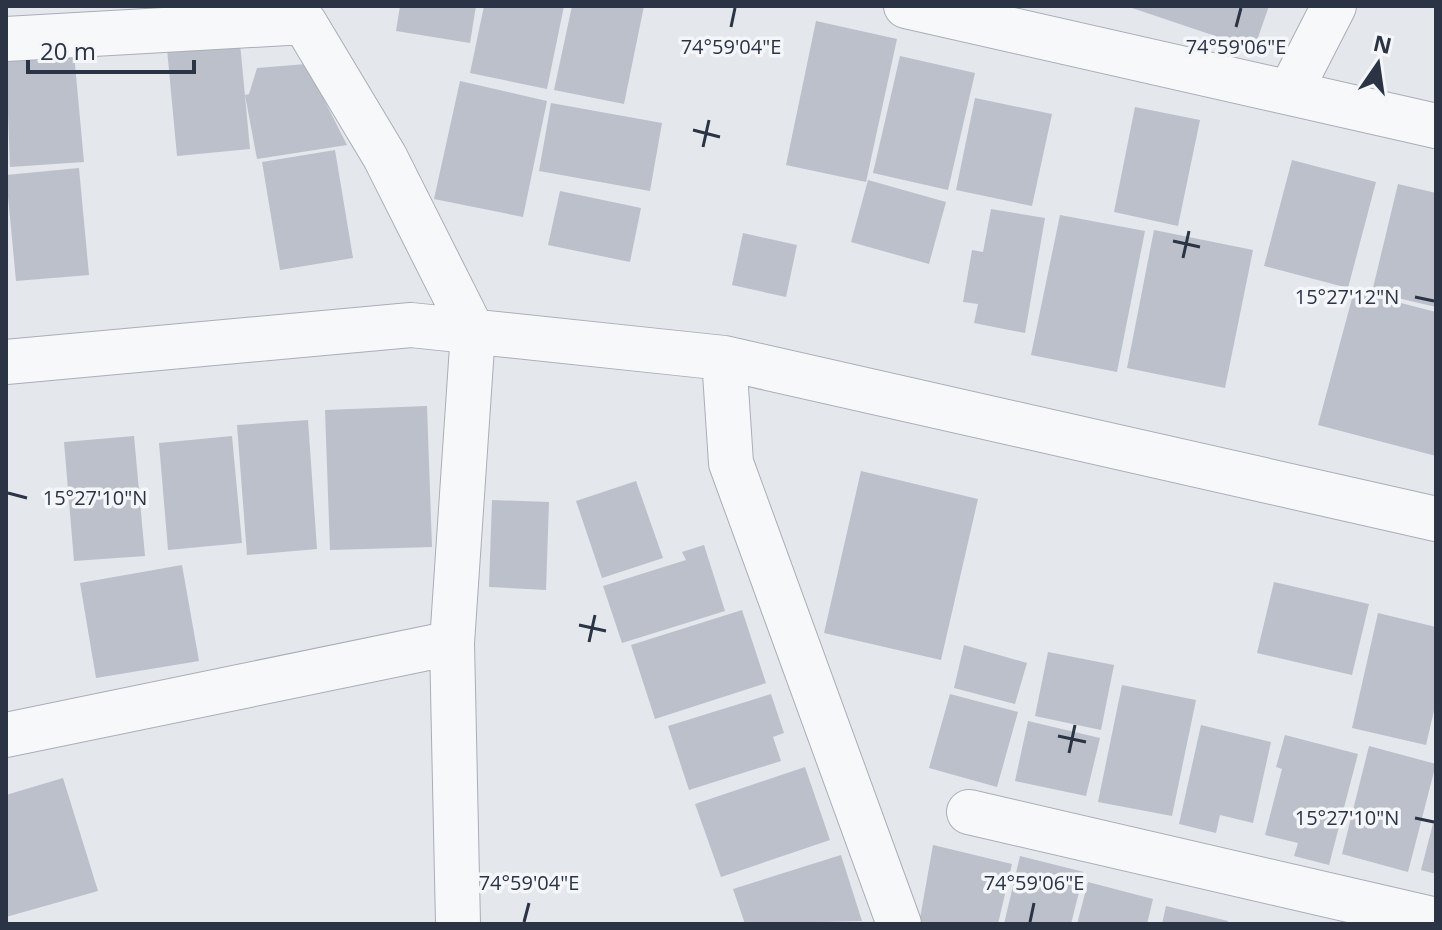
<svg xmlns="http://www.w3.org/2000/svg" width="1442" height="930" font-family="'Open Sans',sans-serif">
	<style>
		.building { fill: #bbc0ca }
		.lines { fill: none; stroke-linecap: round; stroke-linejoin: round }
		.minor-casing { stroke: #a9aeb7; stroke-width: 46 }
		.minor { stroke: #f7f8fa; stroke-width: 44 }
		.ticks { fill: none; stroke: #2b3445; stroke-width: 3 }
		.ticks-label { font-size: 20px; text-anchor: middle; fill: #2b3445; stroke: #f4f6f9; stroke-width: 7; stroke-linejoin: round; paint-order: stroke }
	</style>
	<rect width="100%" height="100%" fill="#e4e7ec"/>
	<path class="building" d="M400,6H476L470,43L396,31Z
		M484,6H564L547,89L470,73Z
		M572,6H644L624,104L554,90Z
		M1126,6H1269L1254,49Z
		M816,21L897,39L866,182L786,165Z
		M240,43L250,149L177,156L167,49Z
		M74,54L84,162L10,167L6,60Z
		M900,56L975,73L948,190L873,173Z
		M306,64L347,145L257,159L245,95L249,94L257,68Z
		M460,81L547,101L523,217L434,199Z
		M975,98L1052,114L1032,206L956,190Z
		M551,103L662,123L650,191L539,171Z
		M1135,107L1200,120L1178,226L1114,212Z
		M335,150L353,258L280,270L262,162Z
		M1292,160L1376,182L1348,288L1264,266Z
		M79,168L89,275L16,281L6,175Z
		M868,180L946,202L929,264L851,242Z
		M1398,184L1436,193V307L1372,292Z
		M560,191L641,208L630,262L548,245Z
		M991,209L1045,218L1025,333L974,323L978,304L963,302L972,250L983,252Z
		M1060,215L1145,231L1117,372L1031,355Z
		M1154,230L1253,250L1225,388L1127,368Z
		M743,233L797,245L786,297L732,285Z
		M1354,291L1436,312V456L1318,425Z
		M427,406L432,547L330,550L325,410Z
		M308,420L317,549L247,555L237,425Z
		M134,436L145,556L74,561L64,442Z
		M232,436L242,543L168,550L159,443Z
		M861,471L978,499L941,660L824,633Z
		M636,481L663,558L602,578L576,501Z
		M492,500L549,502L546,590L489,587Z
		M704,545L725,611L622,643L603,586L686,560L682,552Z
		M182,565L199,661L96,678L80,583Z
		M1274,582L1369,604L1352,675L1257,653Z
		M742,610L766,683L655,719L631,645Z
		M1378,613L1436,627V702L1426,745L1352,728Z
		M964,645L1027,663L1015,704L954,688Z
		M1048,652L1114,665L1101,730L1035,716Z
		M1122,685L1196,700L1172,816L1098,802Z
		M771,694L784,733L773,737L781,761L689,790L668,726Z
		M950,694L1018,712L997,787L929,768Z
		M1028,721L1100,738L1086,796L1015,781Z
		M1201,725L1271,742L1253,823L1220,815L1216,833L1179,824Z
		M1285,735L1358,754L1329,865L1294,856L1298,843L1265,835L1282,769L1276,767Z
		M1369,746L1436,764L1408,872L1342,854Z
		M805,767L830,840L721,877L695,804Z
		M63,778L98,891L6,917V795Z
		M1435,816H1436V874L1421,870Z
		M933,845L1012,864L998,924H919Z
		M841,855L862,921L745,924L733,889Z
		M1020,856L1084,872L1071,924H1004Z
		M1088,882L1153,899L1147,924H1077Z
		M1166,906L1228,921L1227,924H1162Z"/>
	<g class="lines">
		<g class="minor-casing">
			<path id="minor" d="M906,6L1436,126
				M6,39L304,22L385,157L473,332L452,643L458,924
				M1290,92L1334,6
				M724,358L731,463L899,924
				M6,362L411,325L724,358L1436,519
				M6,735L452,643
				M969,812L1436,920"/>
		</g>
		<use href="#minor" class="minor"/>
	</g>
	<path class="ticks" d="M731,27L735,8M1236,27L1241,8M693,130L720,137M703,147L709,120M1173,241L1200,247M1183,258L1189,231M1415,297L1434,301M8,493L27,498M579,625L606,631M589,642L595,615M1058,736L1086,742M1069,753L1075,725M1415,818L1434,822M524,922L529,903M1030,922L1034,903"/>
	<g class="ticks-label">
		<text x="731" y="54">74°59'04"E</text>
		<text x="1236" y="54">74°59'06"E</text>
		<text x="1347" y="304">15°27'12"N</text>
		<text x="95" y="505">15°27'10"N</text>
		<text x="1347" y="825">15°27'10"N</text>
		<text x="529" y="890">74°59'04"E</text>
		<text x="1034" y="890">74°59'06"E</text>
	</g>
	<rect width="1442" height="930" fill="none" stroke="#2b3445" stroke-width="16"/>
	<g transform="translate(1378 64) rotate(13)" stroke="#f4f6f9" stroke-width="6" paint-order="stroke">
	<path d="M0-6L14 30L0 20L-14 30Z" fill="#2b3445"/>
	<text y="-12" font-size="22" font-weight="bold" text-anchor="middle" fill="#2b3445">N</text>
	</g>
	<path d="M28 60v12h166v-12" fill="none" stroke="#2b3445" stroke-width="4"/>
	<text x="40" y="60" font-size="24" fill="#2b3445" stroke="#f4f6f9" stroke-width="6" paint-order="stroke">20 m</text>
</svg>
